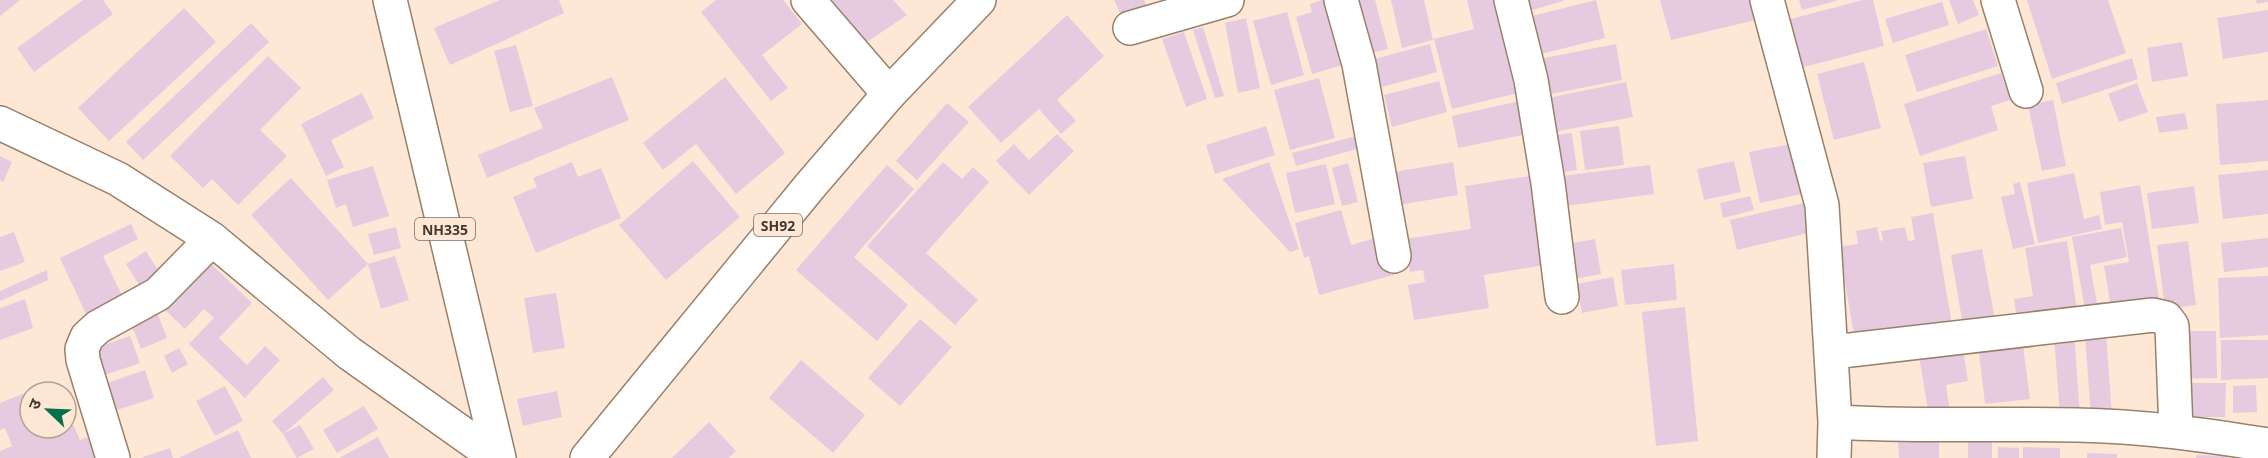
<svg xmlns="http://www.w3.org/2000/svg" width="2268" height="458" font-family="'Open Sans','Noto Sans Devanagari',sans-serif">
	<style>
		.building { fill: #e6cae0 }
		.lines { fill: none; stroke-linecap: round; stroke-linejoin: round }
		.street-casing { stroke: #98806a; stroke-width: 36 }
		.primary-casing { stroke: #98806a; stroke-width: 36 }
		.highway-casing { stroke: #98806a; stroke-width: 36 }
		.street { stroke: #fff; stroke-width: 33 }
		.primary { stroke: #fff; stroke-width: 33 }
		.highway { stroke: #fff; stroke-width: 33 }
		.labels { text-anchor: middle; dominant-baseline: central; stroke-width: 6; stroke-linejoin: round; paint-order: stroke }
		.shield { fill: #fee8d5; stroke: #7b6e61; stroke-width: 1.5 }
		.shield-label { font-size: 14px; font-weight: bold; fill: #43392f }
	</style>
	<rect width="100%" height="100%" fill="#fee8d5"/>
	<path class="building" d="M0,0H20L0,16Z
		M83,0H103L113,14L34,72L17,48Z
		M500,0H559L564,13L450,65L434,28Z
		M716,0H783L802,24L762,55L788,88L771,101L701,12Z
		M832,0H893L907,15L867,42Z
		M1114,0H1144L1148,9L1124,21Z
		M1322,0H1335L1353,62L1312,74L1296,17L1312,12L1310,4Z
		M1352,0H1375L1388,49L1366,54Z
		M1391,0H1424L1433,40L1402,48Z
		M1467,0H1500L1522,92L1452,109L1434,39L1474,29Z
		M1515,0H1563V1L1519,14Z
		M1596,0L1605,38L1533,56L1524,18Z
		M1660,0H1750L1756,20L1671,40Z
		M1799,0H1836V1L1802,10Z
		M1863,0H1873L1884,46L1800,68L1787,20Z
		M1949,0H1973L1979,15L1958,24Z
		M2027,0H2108L2126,53L2052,79Z
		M2256,0H2268V2L2257,4Z
		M1942,2L1949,25L1893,43L1885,19Z
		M184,8L216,42L109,141L78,108Z
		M2268,10V52L2223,59L2217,18Z
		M1287,12L1304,75L1271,85L1253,21Z
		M1067,15L1104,56L1057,100L1076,121L1061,134L1039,109L1001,143L968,107Z
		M1246,18L1260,88L1238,93L1225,23Z
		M251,23L269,42L143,160L126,142Z
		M1203,27L1224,96L1215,98L1193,30Z
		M1986,29L1998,66L1917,92L1905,55Z
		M1184,32L1207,99L1186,107L1162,39Z
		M2182,42L2188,76L2152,82L2147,48Z
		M1430,44L1437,72L1382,87L1374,59Z
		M1616,44L1622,80L1540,96L1534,60Z
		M516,45L533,106L510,112L494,51Z
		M268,56L301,88L260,130L287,156L238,205L212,179L203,188L170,156Z
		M2132,58L2138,79L2062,104L2056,83Z
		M1864,62L1881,128L1834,140L1817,74Z
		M2001,73L2010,100L1991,106L1998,130L1920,156L1904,104Z
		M612,77L629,120L487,178L478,155L543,128L534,108Z
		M725,77L785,153L736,194L696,144L663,170L643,143Z
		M1319,78L1335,138L1290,150L1274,90Z
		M1439,81L1447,112L1392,127L1384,95Z
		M1626,82L1633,117L1554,132L1548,98Z
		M2137,83L2148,112L2119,122L2108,94Z
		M362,93L374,118L331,140L344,167L326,176L301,124Z
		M1530,99L1537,132L1458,148L1452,116Z
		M2053,100L2066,166L2042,171L2028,105Z
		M2268,100V161L2220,165L2216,104Z
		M947,103L969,122L917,180L896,161Z
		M2185,113L2188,129L2159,133L2156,117Z
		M1266,126L1275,155L1215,174L1206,145Z
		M1619,126L1624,165L1585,170L1580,131Z
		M1368,133L1371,145L1296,166L1292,153Z
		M1572,133L1577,170L1553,174L1549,136Z
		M1057,134L1074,151L1029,195L996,161L1014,144L1029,160Z
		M1791,144L1802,194L1760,203L1749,152Z
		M0,156L12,162L3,182L0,180Z
		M1965,156L1973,199L1931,207L1923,163Z
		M693,161L740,217L666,280L619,225Z
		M1734,161L1741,192L1704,200L1697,169Z
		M572,162L578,177L601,168L621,218L536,253L513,197L537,187L533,178Z
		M943,162L962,179L973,167L989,182L926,253L978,300L955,325L867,246Z
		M1269,162L1299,249L1290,252L1222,179Z
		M1453,162L1458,195L1399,205L1394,172Z
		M1348,163L1358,202L1342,206L1332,168Z
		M1326,164L1335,204L1295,213L1286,173Z
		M887,165L914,189L854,257L908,305L877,341L796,270Z
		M1650,165L1654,194L1566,206L1561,176Z
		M373,166L389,216L353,227L346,204L336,208L327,180Z
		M2268,170V214L2223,219L2218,175Z
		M2074,173L2084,219L2099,215L2102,229L2038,243L2027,183Z
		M1542,174L1557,263L1484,275L1489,308L1414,320L1408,285L1425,282L1423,270L1410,272L1405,239L1471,229L1465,186Z
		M291,178L368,264L395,256L409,300L381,309L368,264L328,300L251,215Z
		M2020,182L2035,244L2013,249L2001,197L2015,194L2013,184Z
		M2140,185L2161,310L2113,319L2104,266L2129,262L2122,222L2105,225L2100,192Z
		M2194,186L2199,223L2152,229L2147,193Z
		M1750,196L1754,210L1723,218L1720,203Z
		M1808,202L1816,231L1737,250L1730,220Z
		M1341,210L1351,245L1383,236L1394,275L1319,295L1309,256L1304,258L1295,223Z
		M1933,213L1952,325L1855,341L1839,247L1858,244L1856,231L1877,227L1880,241L1883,240L1881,231L1905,227L1908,241L1915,240L1911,217Z
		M131,224L138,239L103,256L128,308L91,325L60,258Z
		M396,227L401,248L374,255L368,234Z
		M2121,228L2127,257L2090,265L2097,303L2104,302L2107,317L2087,320L2072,237Z
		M14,232L25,262L0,271V237Z
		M2268,238V267L2224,272L2221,243Z
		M1595,239L1601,274L1574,279L1567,244Z
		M2067,241L2078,317L2018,327L2014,299L2033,296L2025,248Z
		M2188,241L2196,305L2165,309L2157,245Z
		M1982,249L1995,320L1963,326L1951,255Z
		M146,251L166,283L146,296L126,264Z
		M208,261L252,303L219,338L247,365L265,346L280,360L245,398L189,344L214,318L204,309L185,329L163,308Z
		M1674,264L1677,300L1625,305L1621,270Z
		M47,270L48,280L0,301V291Z
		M2268,276V335L2220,338L2218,278Z
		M1613,277L1618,306L1582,313L1577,284Z
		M556,293L565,348L533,353L524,298Z
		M25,299L33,328L0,340V308Z
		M1685,307L1698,441L1656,446L1642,312Z
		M157,312L167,338L141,349L131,323Z
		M920,319L952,347L900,406L868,378Z
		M2175,331H2216L2217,378L2176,379Z
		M2074,334L2080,415L2060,416L2054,336Z
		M2106,335L2112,414L2091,416L2085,336Z
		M130,336L140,363L102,376L92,349Z
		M2022,338L2030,399L1985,404L1978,344Z
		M2221,340H2268V378L2221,380Z
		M1962,342L1968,381L1946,385L1950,413L1929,417L1918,349Z
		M179,348L188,364L172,373L164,356Z
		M801,360L865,415L833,453L769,398Z
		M145,370L154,398L114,411L104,384Z
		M323,377L334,390L283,434L300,425L314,449L297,458L283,434L272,421Z
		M2183,383H2226L2225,417H2182Z
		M2256,385L2257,412L2233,413V386Z
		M225,386L243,421L215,436L196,401Z
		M38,388L39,392H30V428H54L55,431L73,424L80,440L100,432L106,458H0V451L12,446L5,428L0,430V403Z
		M557,391L562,417L523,426L517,399Z
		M364,406L378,429L337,453L323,430Z
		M709,422L736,451L729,458H672Z
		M238,430L251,458H178Z
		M378,437L389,458H339Z
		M1898,440H1939V458H1899Z
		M1968,442H1992V458H1968Z
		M1998,447L2019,448V458H1998Z
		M2023,447L2060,448V458H2023Z
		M170,448L173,458H140Z
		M2087,453L2117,454V458H2087Z
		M2196,455L2227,456V458H2196Z"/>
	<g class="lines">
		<g class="street-casing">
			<path id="street" d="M808,0L889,94
				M1341,0L1359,64L1394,256
				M1511,0L1531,80L1548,183L1562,297
				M1767,0L1822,205L1835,422C1916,427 1997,423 2077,425C2142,426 2205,435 2268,445
				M1998,0L2026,91
				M1130,28L1227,0
				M0,123L118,179L212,239L349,353L497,458
				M1833,352L2153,315L2166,318L2172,326L2176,431
				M113,458L83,360L82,349L87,337L98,327L158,294L212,239
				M1834,458L1835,422"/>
		</g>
		<g class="primary-casing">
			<path id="primary" d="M587,458L810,186L889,94L979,0"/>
		</g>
		<g class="highway-casing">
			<path id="highway" d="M390,0L499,458"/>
		</g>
		<use href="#street" class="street"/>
		<use href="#primary" class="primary"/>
		<use href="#highway" class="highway"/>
	</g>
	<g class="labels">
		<g class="shield">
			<rect x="754" y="214" width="48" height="22" rx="4.5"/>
			<rect x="415" y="218" width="60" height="22" rx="4.5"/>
		</g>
		<g class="shield-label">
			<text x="778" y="225">SH92</text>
			<text x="445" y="229">NH335</text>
		</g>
	</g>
	<g transform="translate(48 410) rotate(293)"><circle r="28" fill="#fee8d5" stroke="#b3a293" stroke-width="1.5"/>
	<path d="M0-4.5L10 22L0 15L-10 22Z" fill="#00724c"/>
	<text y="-9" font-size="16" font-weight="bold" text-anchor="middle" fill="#43392f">उ</text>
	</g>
</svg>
